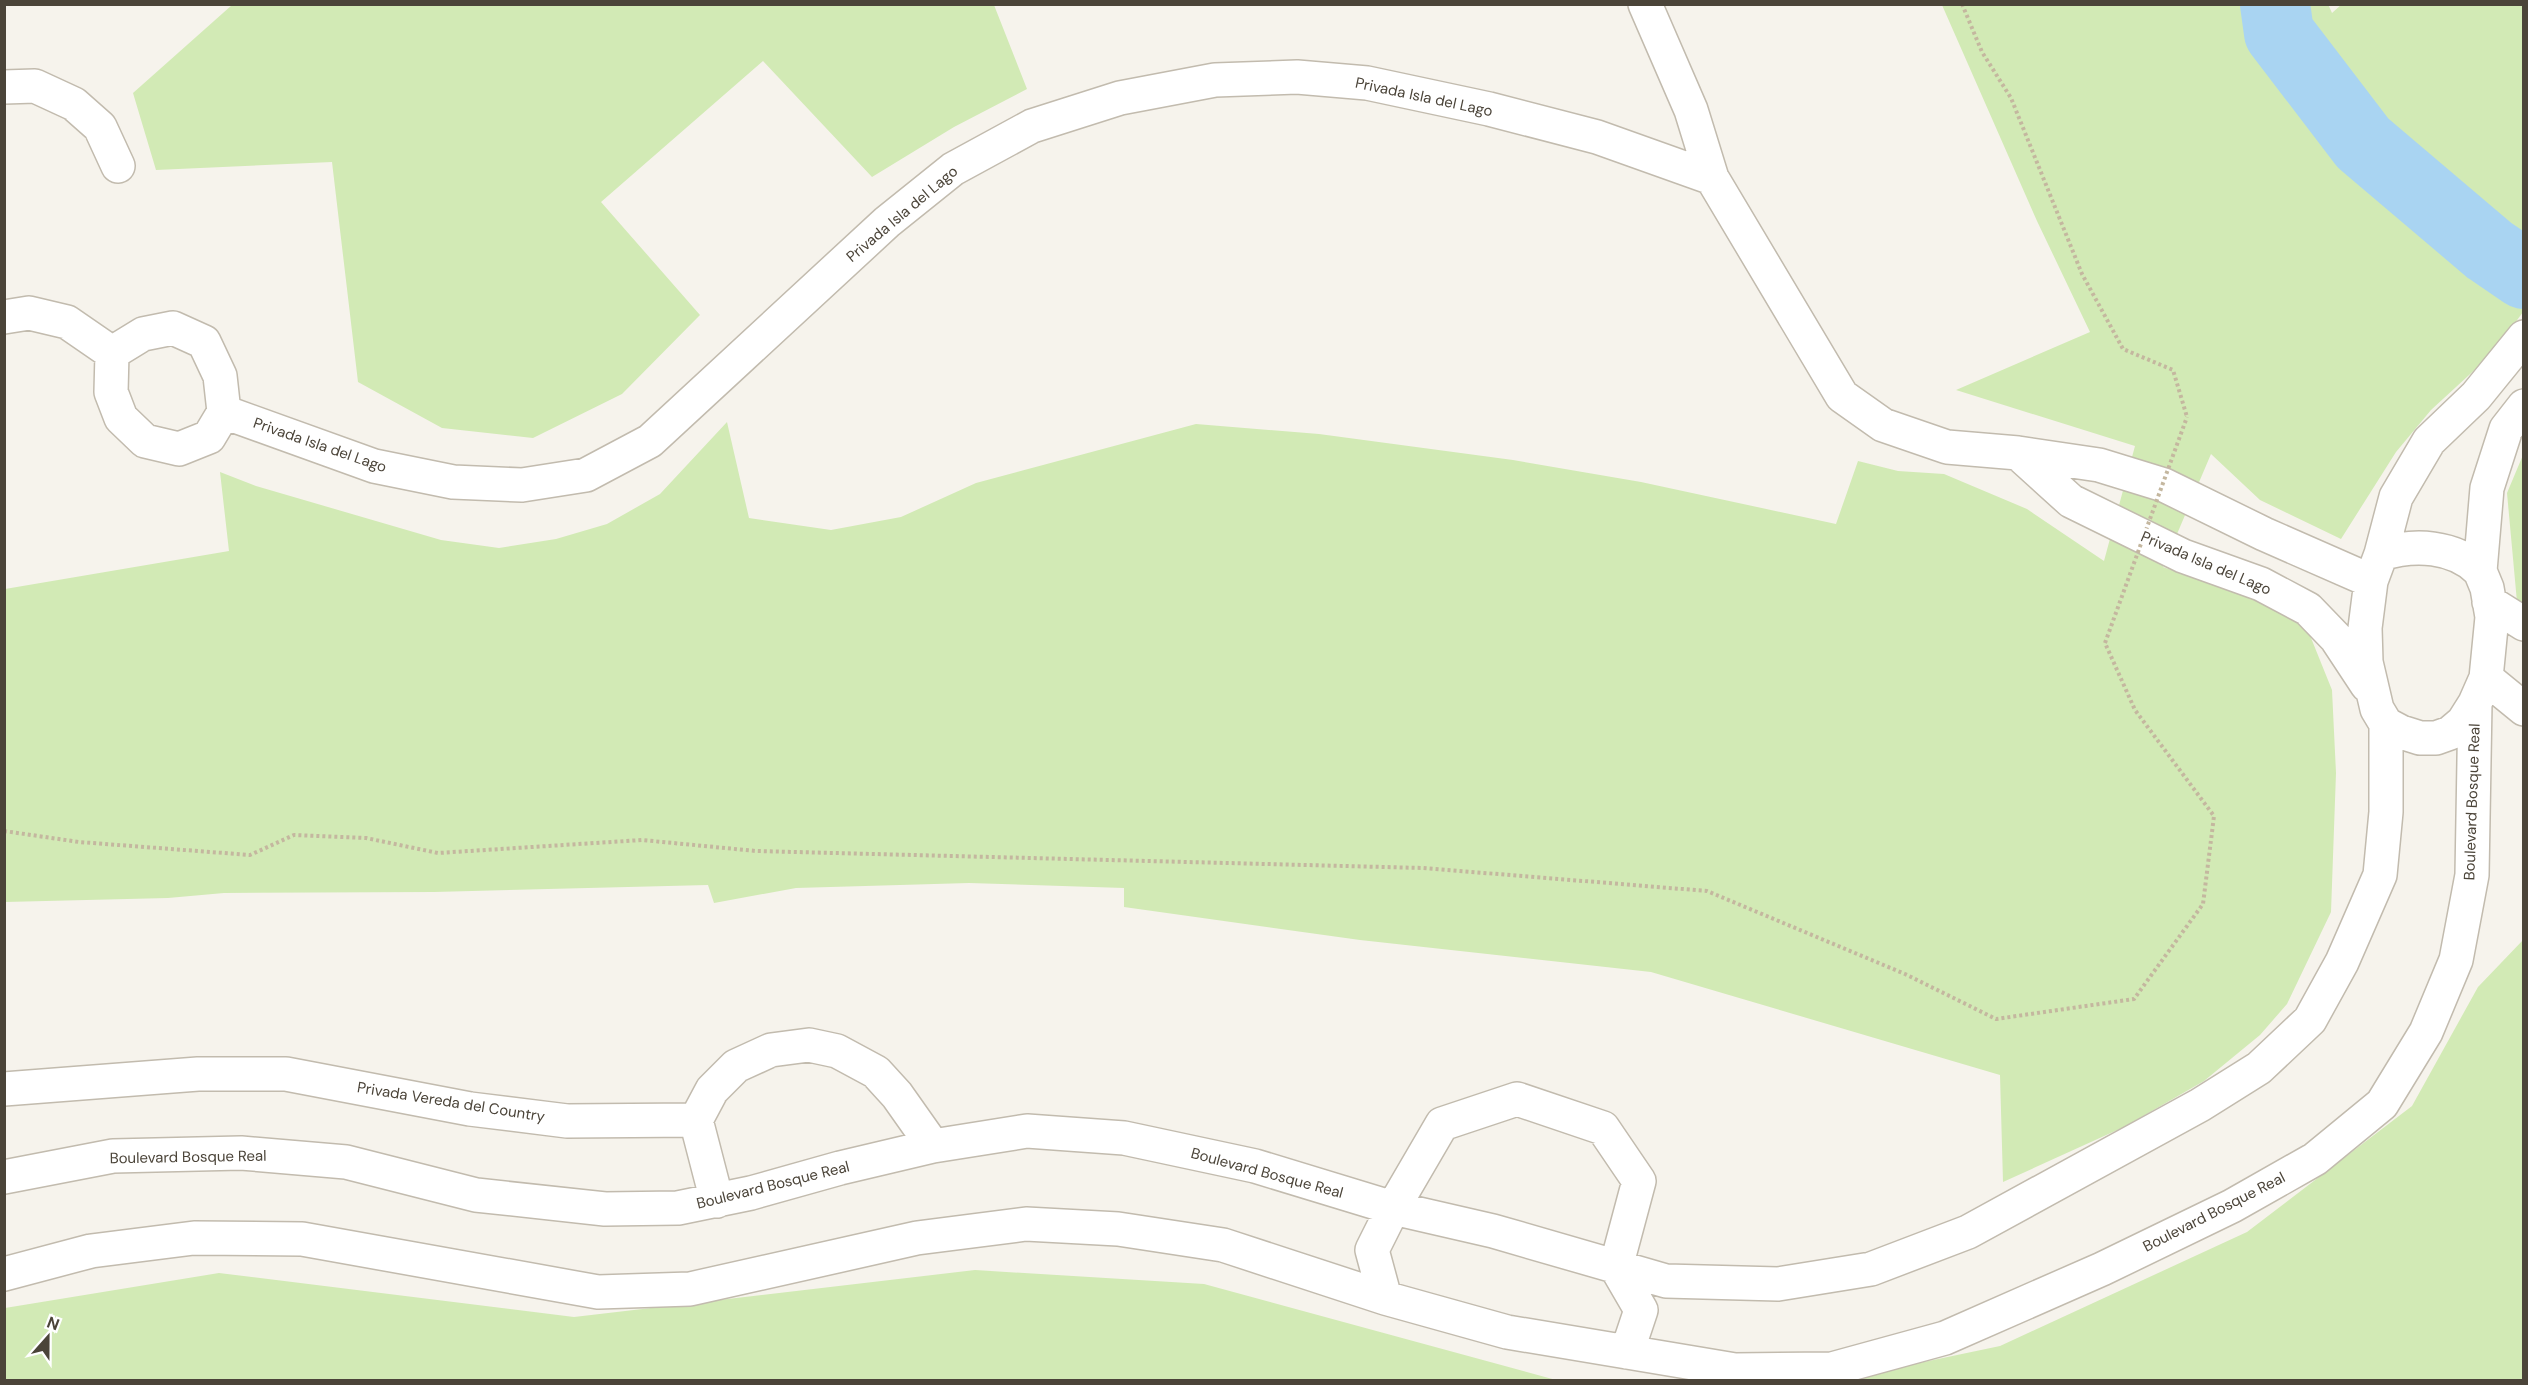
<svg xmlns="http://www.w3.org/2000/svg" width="2528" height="1385" font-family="'DM Sans',sans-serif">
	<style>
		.green { fill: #d2eab5 }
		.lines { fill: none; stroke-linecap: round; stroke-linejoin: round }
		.river { stroke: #a9d4f2; stroke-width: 70 }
		.minor-casing { stroke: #c2bbae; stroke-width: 36 }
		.path { stroke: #c4b79f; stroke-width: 4; stroke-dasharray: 3 3; stroke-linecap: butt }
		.minor { stroke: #fff; stroke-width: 33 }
		.path-bridge { stroke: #c4b79f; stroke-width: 4; stroke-dasharray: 3 3; stroke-linecap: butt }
		.labels { text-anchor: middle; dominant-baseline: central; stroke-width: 6; stroke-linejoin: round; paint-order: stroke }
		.street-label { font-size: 15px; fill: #4b4439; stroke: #fff }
	</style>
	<rect width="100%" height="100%" fill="#f6f3ec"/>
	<path class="green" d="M2328,4L2332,13L2342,4L2523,5V312L2493,353L2431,410L2396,452L2341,539L2260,500L2211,454L2163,567L2255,600L2307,628L2332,690L2336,773L2331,912L2287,1004L2260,1035L2204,1081L2124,1127L2003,1182L2000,1075L1651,972L1360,940L1124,907V888L969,883L796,888L714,903L708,885L434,892L224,893L168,898L5,902V589L229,551L220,472L256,486L441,540L499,548L556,539L607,524L660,494L727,422L749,518L831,530L901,517L976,483L1196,424L1319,434L1513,460L1641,482L1836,524L1858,461L1898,471L1944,474L2027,509L2104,561L2135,446L1956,390L2090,332L2037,221L1942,5Z
		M232,5H994L1027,89L954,127L872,177L763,61L601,202L700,315L622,394L533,438L442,428L358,382L332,162L156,170L133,93Z
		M2523,455V607L2517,602L2507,493Z
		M2523,940V1380H1838L2000,1346L2247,1232L2412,1106L2478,987Z
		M975,1270L1204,1284L1556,1380H5V1308L219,1273L574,1317Z"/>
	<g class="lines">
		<path class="river" d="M2275,4L2279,33L2363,143L2489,250L2524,274"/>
		<g class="minor-casing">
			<path id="minor" d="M1645,4L1691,110L1712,178L1842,396L1883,425L1947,447L2018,453L2099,465L2164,485L2264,534L2371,581
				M4,87L35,86L74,104L100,127L118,166
				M4,317L29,313L67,322L112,353
				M173,328L204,342L220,376L224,412L209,437L179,449L145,441L121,418L111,392L112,353L143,334Z
				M224,412L374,466L453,482L522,485L586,475L650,441L887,222L953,169L1032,126L1120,98L1215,80L1297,77L1367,83L1489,109L1597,137L1712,178
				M2018,453L2071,501L2183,556L2261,584L2308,609L2336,638L2367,685
				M2381,554L2396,497L2429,441L2476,396L2524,337
				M2480,571C2454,545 2414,544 2381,554L2371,581L2365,628L2366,662L2377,709L2386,724L2401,732L2420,738H2436L2450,733L2463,722L2475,703L2486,678L2492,617L2487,588L2480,571L2487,488L2506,429L2524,406
				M2489,602L2524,624
				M2486,678L2524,709
				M4,1089L198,1074H286L470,1109L567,1121L696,1120
				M696,1120L712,1090L736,1066L771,1050L809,1045L837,1051L876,1072L897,1095L933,1146
				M696,1120L717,1201
				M4,1177L113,1156L241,1153L346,1162L476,1195L605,1209L678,1208L751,1193L840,1168L933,1146L1027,1131L1124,1138L1255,1166L1393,1208L1493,1231L1666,1281L1778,1284L1871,1269L1968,1232L2200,1105L2259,1068L2310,1020L2342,962L2380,875L2386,812V724
				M1616,1267L1641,1310L1627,1352
				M4,1274L91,1251L194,1238L302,1239L598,1292L690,1289L917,1238L1026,1224L1118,1229L1223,1245L1385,1298L1507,1332L1735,1370L1832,1369L1945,1338L2102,1269L2232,1206L2315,1159L2382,1104L2426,1032L2456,960L2472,875L2475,703
				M1385,1298L1372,1250L1393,1208L1442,1124L1517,1099L1603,1128L1639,1181L1616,1267"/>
		</g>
		<path class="path" d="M1962,4L1982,52L2011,98L2082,274L2123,349L2173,370L2187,417
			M4,831L79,842L250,855L294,835L366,838L438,853L642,840L756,851L1423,868L1707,891L1905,974L1996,1019L2134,999L2203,904L2214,816L2135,710L2105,643"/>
		<use href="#minor" class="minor"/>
		<path class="path-bridge" d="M2105,643L2187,417"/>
	</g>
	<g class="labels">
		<g class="street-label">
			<text transform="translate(1424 97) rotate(12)">Privada Isla del Lago</text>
			<text transform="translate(902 214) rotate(-40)">Privada Isla del Lago</text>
			<text transform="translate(320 445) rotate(19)">Privada Isla del Lago</text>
			<text transform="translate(2206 563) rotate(23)">Privada Isla del Lago</text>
			<text transform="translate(2472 802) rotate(-88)">Boulevard Bosque Real</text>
			<text transform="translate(451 1102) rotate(9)">Privada Vereda del Country</text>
			<text transform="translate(188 1157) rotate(-1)">Boulevard Bosque Real</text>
			<text transform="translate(1267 1173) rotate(15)">Boulevard Bosque Real</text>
			<text transform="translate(773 1185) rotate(-14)">Boulevard Bosque Real</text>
			<text transform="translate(2214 1212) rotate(-27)">Boulevard Bosque Real</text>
		</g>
	</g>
	<rect width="2528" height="1385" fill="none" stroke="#4b4439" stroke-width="12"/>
	<g transform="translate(48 1337) rotate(21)" stroke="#ffffff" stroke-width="4.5" paint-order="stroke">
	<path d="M0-4.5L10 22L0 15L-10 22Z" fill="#4b4439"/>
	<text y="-9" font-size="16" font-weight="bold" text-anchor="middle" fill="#4b4439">N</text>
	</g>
</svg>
